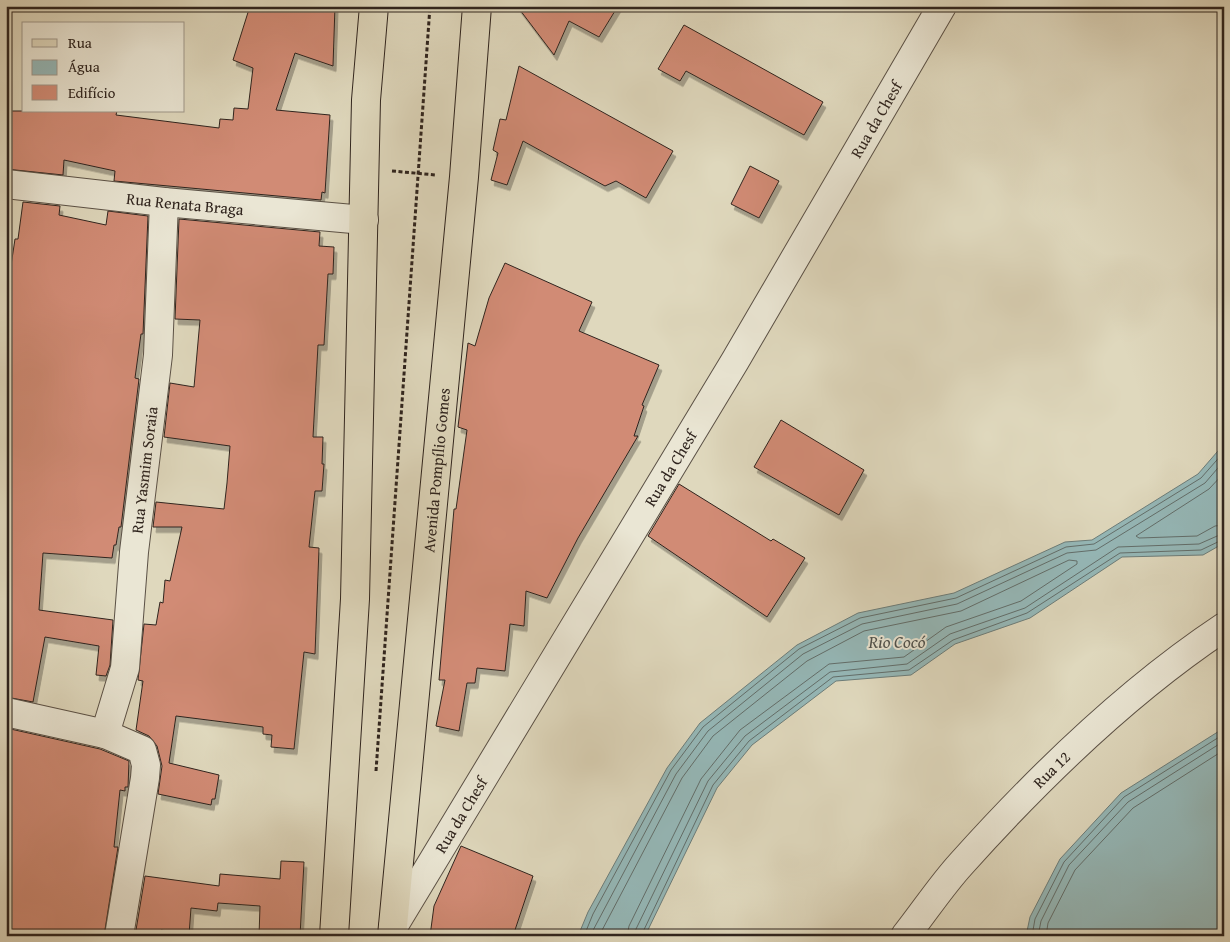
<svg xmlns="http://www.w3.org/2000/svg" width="1230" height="942" font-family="'Gentium Book Plus',serif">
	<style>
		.water { fill: #95b8b8; stroke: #6c7d7a }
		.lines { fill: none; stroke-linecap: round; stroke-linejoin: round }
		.shore { stroke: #626e6b; stroke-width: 1 }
		.building { fill: #d18b75; stroke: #2f241e; filter: url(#shadow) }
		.minor-casing { stroke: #5b5146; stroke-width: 30 }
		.major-casing { stroke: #2f241e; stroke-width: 30 }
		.path { stroke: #2f241e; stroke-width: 3; stroke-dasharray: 4 2.5; stroke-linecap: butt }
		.minor { stroke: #eae6d4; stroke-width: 28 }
		.major { stroke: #dfd8bd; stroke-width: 28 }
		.labels { text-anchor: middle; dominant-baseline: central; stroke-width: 4; stroke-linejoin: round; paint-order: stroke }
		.street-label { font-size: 16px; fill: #2f241e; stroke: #eae6d4 }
		.water-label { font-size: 18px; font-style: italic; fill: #4e504c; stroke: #eae6d4 }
	</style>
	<defs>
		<filter id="shadow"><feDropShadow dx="3" dy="5.5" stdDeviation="0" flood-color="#0004"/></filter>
	</defs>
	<rect width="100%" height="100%" fill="#dfd8bd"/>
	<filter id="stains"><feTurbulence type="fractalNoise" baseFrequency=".004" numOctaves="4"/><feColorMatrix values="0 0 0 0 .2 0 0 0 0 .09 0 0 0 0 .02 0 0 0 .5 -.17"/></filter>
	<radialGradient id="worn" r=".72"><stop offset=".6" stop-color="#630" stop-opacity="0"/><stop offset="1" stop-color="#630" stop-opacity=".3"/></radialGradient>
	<path class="water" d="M1224,444V543L1203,555L1122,557L1030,618L955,644L911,675L836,681L752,745L717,788L645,936H578L588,912L667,768L700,723L797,645L858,613L954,593L1065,542L1092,540L1198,474Z
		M1224,728V936H1026L1030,917L1060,859L1121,793Z"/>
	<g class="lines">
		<path class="shore" d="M1224,473L1209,489L1136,536L1139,538L1197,536L1215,526L1224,525
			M584,936L593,914L671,770L703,727L799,649L860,618L956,598L1066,547L1094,544L1201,478L1224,452
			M590,936L676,774L708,731L803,654L862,624L957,604L1067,553L1096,550L1205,483L1224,461
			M599,936L682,778L713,736L807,661L864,631L961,611L1069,560L1077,561V564L1021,601L946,627L904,657L829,664L740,730L701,779L629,926L627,936
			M634,936L636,929L708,781L745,736L830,672L907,664L950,634L1025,608L1118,547L1199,544L1224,533
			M641,936L713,785L749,741L833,677L909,670L953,640L1027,613L1120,553L1201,550L1224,539
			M1032,936L1035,919L1064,862L1124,797L1224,734
			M1038,936L1041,921L1069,865L1128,802L1224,741
			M1046,936L1048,923L1075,870L1133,808L1224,750"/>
	</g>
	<path class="building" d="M250,6H335L333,66L295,53L276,110L330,115L325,193L322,192L321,200L114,181L115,171L64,160L63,175L6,169V111H117L116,115L219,128L220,119L233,120L234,108L248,109L253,68L233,60Z
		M517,6H618L599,37L569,21L554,55Z
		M684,25L823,102L804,135L686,71L680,81L658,69Z
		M519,66L673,151L646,198L616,181L605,186L523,141L507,185L491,180L498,153L493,150L500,119L506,120Z
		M750,166L779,181L759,218L731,204Z
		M23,202L60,206L59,215L106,225L108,211L148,216L143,334H141L135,378L139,379L121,527H119L116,545H114L112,558L43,553L39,610L113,620L110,665L106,676L96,675L99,646L45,637L33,702L6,697V299L15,239H18Z
		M179,219L320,232L319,246L334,247L333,274H328L324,345H318L313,437H323L322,464H324L322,491H315L309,547L319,548L315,654L304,652L294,749L271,747L272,735L263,734V727L176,716L169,763L219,775L215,799H212L211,805L158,794L162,766L157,746L149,736L136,730L143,681L138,680L144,624L156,625L160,602L163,603L165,580L170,581L182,527H153L156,502L224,509L227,483L230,446L164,437L170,383L194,387L200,320L175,319Z
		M505,263L592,302L579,331L659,365L642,405L644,406L634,436H638L578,538L547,598L526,591L524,626L510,624L505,671L477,668L475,683H467L459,731L436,726L445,680H439L454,509H456L467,430L458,427L468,343L475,346L489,298Z
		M781,420L864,470L839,515L754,467Z
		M679,484L771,541L773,539L805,558L767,617L648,536Z
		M6,728L100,749L129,761L128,787H125V791L120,790L114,847H118L104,936H6Z
		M461,846L533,876L513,936H430L434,906Z
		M281,861L304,862L300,936H259L260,906L218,903L217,911L191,908L189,935L161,930V936H135L145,876L219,886L220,874L280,879Z"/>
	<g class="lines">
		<g class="minor-casing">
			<g id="minor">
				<path id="s1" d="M6,184L164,202L364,220"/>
				<path d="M6,712L105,734L142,750L146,765L145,778L119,936"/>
				<path id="s2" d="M105,734L125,668L134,552L158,355L164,202"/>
				<path id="s3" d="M393,927L735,361L942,6"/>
				<path id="s4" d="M905,936C924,912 941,886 961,864C1039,777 1126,692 1224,627"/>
			</g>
		</g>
		<g class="major-casing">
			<g id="major">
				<path d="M334,936L355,599L366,100L374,6"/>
				<path id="s5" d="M392,936L464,177L477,6"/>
			</g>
		</g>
		<path class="path" d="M392,171L436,175
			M376,771L430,6"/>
		<use href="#minor" class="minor"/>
		<use href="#major" class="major"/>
	</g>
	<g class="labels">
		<g class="street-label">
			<text stroke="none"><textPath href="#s3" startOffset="941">Rua da Chesf</textPath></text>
			<text stroke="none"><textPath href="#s1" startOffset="180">Rua Renata Braga</textPath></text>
			<text stroke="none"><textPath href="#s3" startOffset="536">Rua da Chesf</textPath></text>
			<text stroke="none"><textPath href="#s2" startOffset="268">Rua Yasmim Soraia</textPath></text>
			<text stroke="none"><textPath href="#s5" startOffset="468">Avenida Pompílio Gomes</textPath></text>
			<text stroke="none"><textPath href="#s4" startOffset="222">Rua 12</textPath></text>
			<text stroke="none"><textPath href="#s3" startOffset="131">Rua da Chesf</textPath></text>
		</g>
		<g class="water-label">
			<text x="897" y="641">Rio Cocó</text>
		</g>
	</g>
	<rect width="1230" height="942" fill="none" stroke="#dfd8bd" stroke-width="25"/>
	<rect x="8" y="8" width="1215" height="927" fill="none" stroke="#2f241e" stroke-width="2.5"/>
	<rect x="12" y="12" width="1205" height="917" fill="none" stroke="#2f241e"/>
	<rect x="22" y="22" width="162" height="90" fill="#eae6d4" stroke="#9f988b"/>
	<rect x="32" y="39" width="25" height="8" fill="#dfd8bd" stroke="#9f988b"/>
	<text x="68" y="48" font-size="15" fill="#2f241e">Rua</text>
	<rect x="32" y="60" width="25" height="15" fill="#95b8b8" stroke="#9f988b"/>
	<text x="68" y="72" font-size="15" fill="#2f241e">Água</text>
	<rect x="32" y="85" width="25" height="15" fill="#d18b75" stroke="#9f988b"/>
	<text x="68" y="98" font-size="15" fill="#2f241e">Edifício</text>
	<rect width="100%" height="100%" filter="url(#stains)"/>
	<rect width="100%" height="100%" fill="url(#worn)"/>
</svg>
